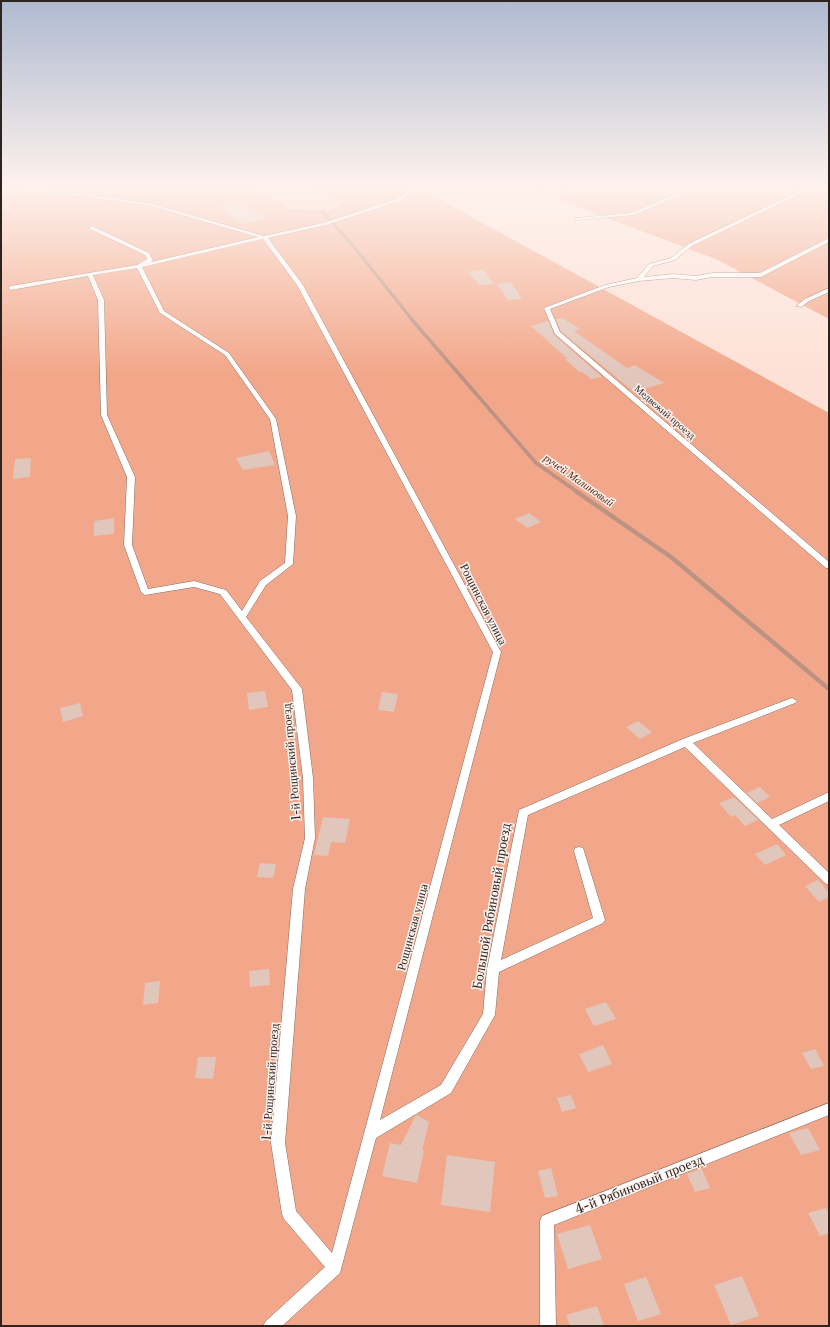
<svg xmlns="http://www.w3.org/2000/svg" width="830" height="1327" font-family="'Libre Baskerville',serif">
	<style>
		.green { fill: #f2a78a }
		.water { fill: #fac3ae; stroke: #bc9383 }
		.lines { fill: none; stroke-linecap: round; stroke-linejoin: round }
		.stream-far2 { stroke: #bc9383; stroke-width: 3 }
		.stream-far1 { stroke: #bc9383; stroke-width: 3.5 }
		.stream { stroke: #bc9383; stroke-width: 4.5 }
		.building { fill: #e1c6bc }
		.lane-casing { stroke: #866d64; stroke-width: 1 }
		.lane { fill: #fff; fill-rule: evenodd }
		.labels { text-anchor: middle; dominant-baseline: central; stroke-width: 3; stroke-linejoin: round; paint-order: stroke }
		.far-street-label { font-size: 10px; fill: #2d231f; stroke: #fef3ee }
		.far-water-label { font-size: 11px; font-style: italic; fill: #5a230b; stroke: #fef3ee }
		.street-label { font-size: 12px; fill: #2d231f; stroke: #fef3ee }
		.near-street-label { font-size: 14px; fill: #2d231f; stroke: #fef3ee }
	</style>
	<rect width="100%" height="100%" fill="#fde1d7"/>
	<path class="green" d="M1,187H417L829,413V1326H1V194L7,191Z
		M525,187L829,188V319L718,260Z"/>
	<path class="water" d="M251,187L314,189L344,201L332,212L287,210L274,200L262,195Z"/>
	<g class="lines">
		<path class="stream-far2" d="M323,212L354,247L414,322"/>
		<path class="stream-far1" d="M413,321L536,463L579,493"/>
		<path class="stream" d="M577,492L671,557L829,689"/>
	</g>
	<path class="building" d="M240,202L266,219L242,224L221,207Z
		M484,270L494,284L480,285L468,272Z
		M511,282L522,299L508,300L497,284Z
		M562,318L580,329L574,331L627,368L635,365L664,383L634,392L561,331L556,319Z
		M548,321L554,335L602,377L591,379L582,372H579L565,359H568L560,352L531,326Z
		M269,451L275,465L243,470L236,458Z
		M31,458L30,477L13,479L15,459Z
		M529,513L541,522L528,528L515,519Z
		M114,518V534L94,536V521Z
		M265,691L268,707L249,710L247,693Z
		M382,692L398,694L394,712L378,710Z
		M80,703L83,716L63,722L60,708Z
		M638,721L652,732L640,739L626,727Z
		M760,787L770,797L757,803L747,793Z
		M732,798H735L758,820L745,826L735,815L731,817L719,803Z
		M323,817L350,819L345,843L331,842L328,856L314,855Z
		M777,844L786,855L765,865L755,854Z
		M260,863L276,864L273,878L257,877Z
		M818,880L829,893V897L819,902L805,886Z
		M269,969L270,985L250,987L249,971Z
		M160,981L158,1003L143,1005L145,983Z
		M606,1002L616,1019L594,1026L585,1009Z
		M603,1045L612,1064L588,1072L579,1054Z
		M815,1049L824,1066L811,1069L802,1053Z
		M198,1057H216L213,1079L195,1078Z
		M571,1095L576,1108L562,1112L557,1098Z
		M416,1115L429,1122L422,1151H424L417,1183L382,1176L390,1143L401,1145Z
		M808,1128L820,1150L801,1155L789,1133Z
		M447,1155L495,1162L490,1212L441,1205Z
		M551,1168L558,1196L545,1198L538,1171Z
		M702,1169L710,1188L695,1192L687,1174Z
		M826,1208L829,1214V1233L820,1236L808,1213Z
		M590,1225L602,1259L568,1269L557,1234Z
		M742,1276L759,1316L731,1325L714,1285Z
		M646,1277L661,1314L638,1321L624,1284Z
		M597,1306L604,1326H570L566,1315Z"/>
	<g class="lines">
		<g class="lane-casing">
			<path id="lane" d="M20,187H28L51,193L82,194L152,204L264,236L323,223L396,199L414,187H419L400,201L326,225L268,238L303,285L501,652L380,1120L441,1085L483,1014L487,969L519,810L683,739L792,698L797,701L795,703L693,743L772,819L829,792V801L779,825L829,873V885L825,883L685,747L528,815L501,960L593,918L574,851L575,848L579,847L583,848L584,851L605,920L603,923L499,972L495,1015L451,1093L376,1138L340,1273L282,1326H263L266,1321L325,1267L284,1219L282,1214L271,1143L293,889L305,838L303,778L292,690L220,594L194,587L145,595L141,592L124,545L127,477L101,415L98,300L88,276L11,290L8,288L11,286L137,265L147,259L145,255L90,229V227L92,226L149,253L153,260L151,262L258,237L151,206L82,196L51,195ZM263,239L297,285L493,652L332,1253L296,1211L285,1143L305,889L315,838L313,778L302,689L246,617L266,585L293,564L296,516L276,419L229,353L164,311L142,267ZM137,268L160,313L225,355L270,419L288,516L285,563L260,581L242,611L226,590L194,581L148,589L132,545L135,477L107,415L104,300L93,275Z
				M577,187H584L548,200L544,199Z
				M693,187H699L634,215L576,220L574,219L576,218L631,213Z
				M808,187H814L692,246L675,260L653,266L644,277L673,274L696,276L712,273H760L829,238V242L761,277H712L696,280L673,278L639,281L609,287L550,309L560,332L829,562V568H826L555,334L544,308L605,285L637,278L649,264L671,258L688,244Z
				M829,288V292L809,301L801,307L796,306L805,299Z
				M829,1103V1115L554,1225L556,1326H540V1221L542,1216Z"/>
		</g>
		<use href="#lane" class="lane"/>
	</g>
	<linearGradient id="sky" x2="0" y2="1"><stop stop-color="#afbad1"/><stop offset="0.5" stop-color="#fef2ed"/><stop offset="1" stop-color="#fef2ed" stop-opacity="0"/></linearGradient>
	<rect width="830" height="373" fill="url(#sky)"/>
	<g class="labels">
		<g class="far-street-label">
			<text transform="translate(665 412) rotate(41)">Медвежий проезд</text>
		</g>
		<g class="far-water-label">
			<text transform="translate(579 480) rotate(35)">ручей Малиновый</text>
		</g>
		<g class="street-label">
			<text transform="translate(484 604) rotate(63)">Рощинская улица</text>
			<text transform="translate(291 762) rotate(-95)">1-й Рощинский проезд</text>
			<text transform="translate(412 927) rotate(-75)">Рощинская улица</text>
			<text transform="translate(270 1082) rotate(-86)">1-й Рощинский проезд</text>
		</g>
		<g class="near-street-label">
			<text transform="translate(491 906) rotate(-80)">Большой Рябиновый проезд</text>
			<text transform="translate(639 1184) rotate(-22)">4-й Рябиновый проезд</text>
		</g>
	</g>
	<rect width="830" height="1327" fill="none" stroke="#2d231f" stroke-width="4"/>
</svg>
